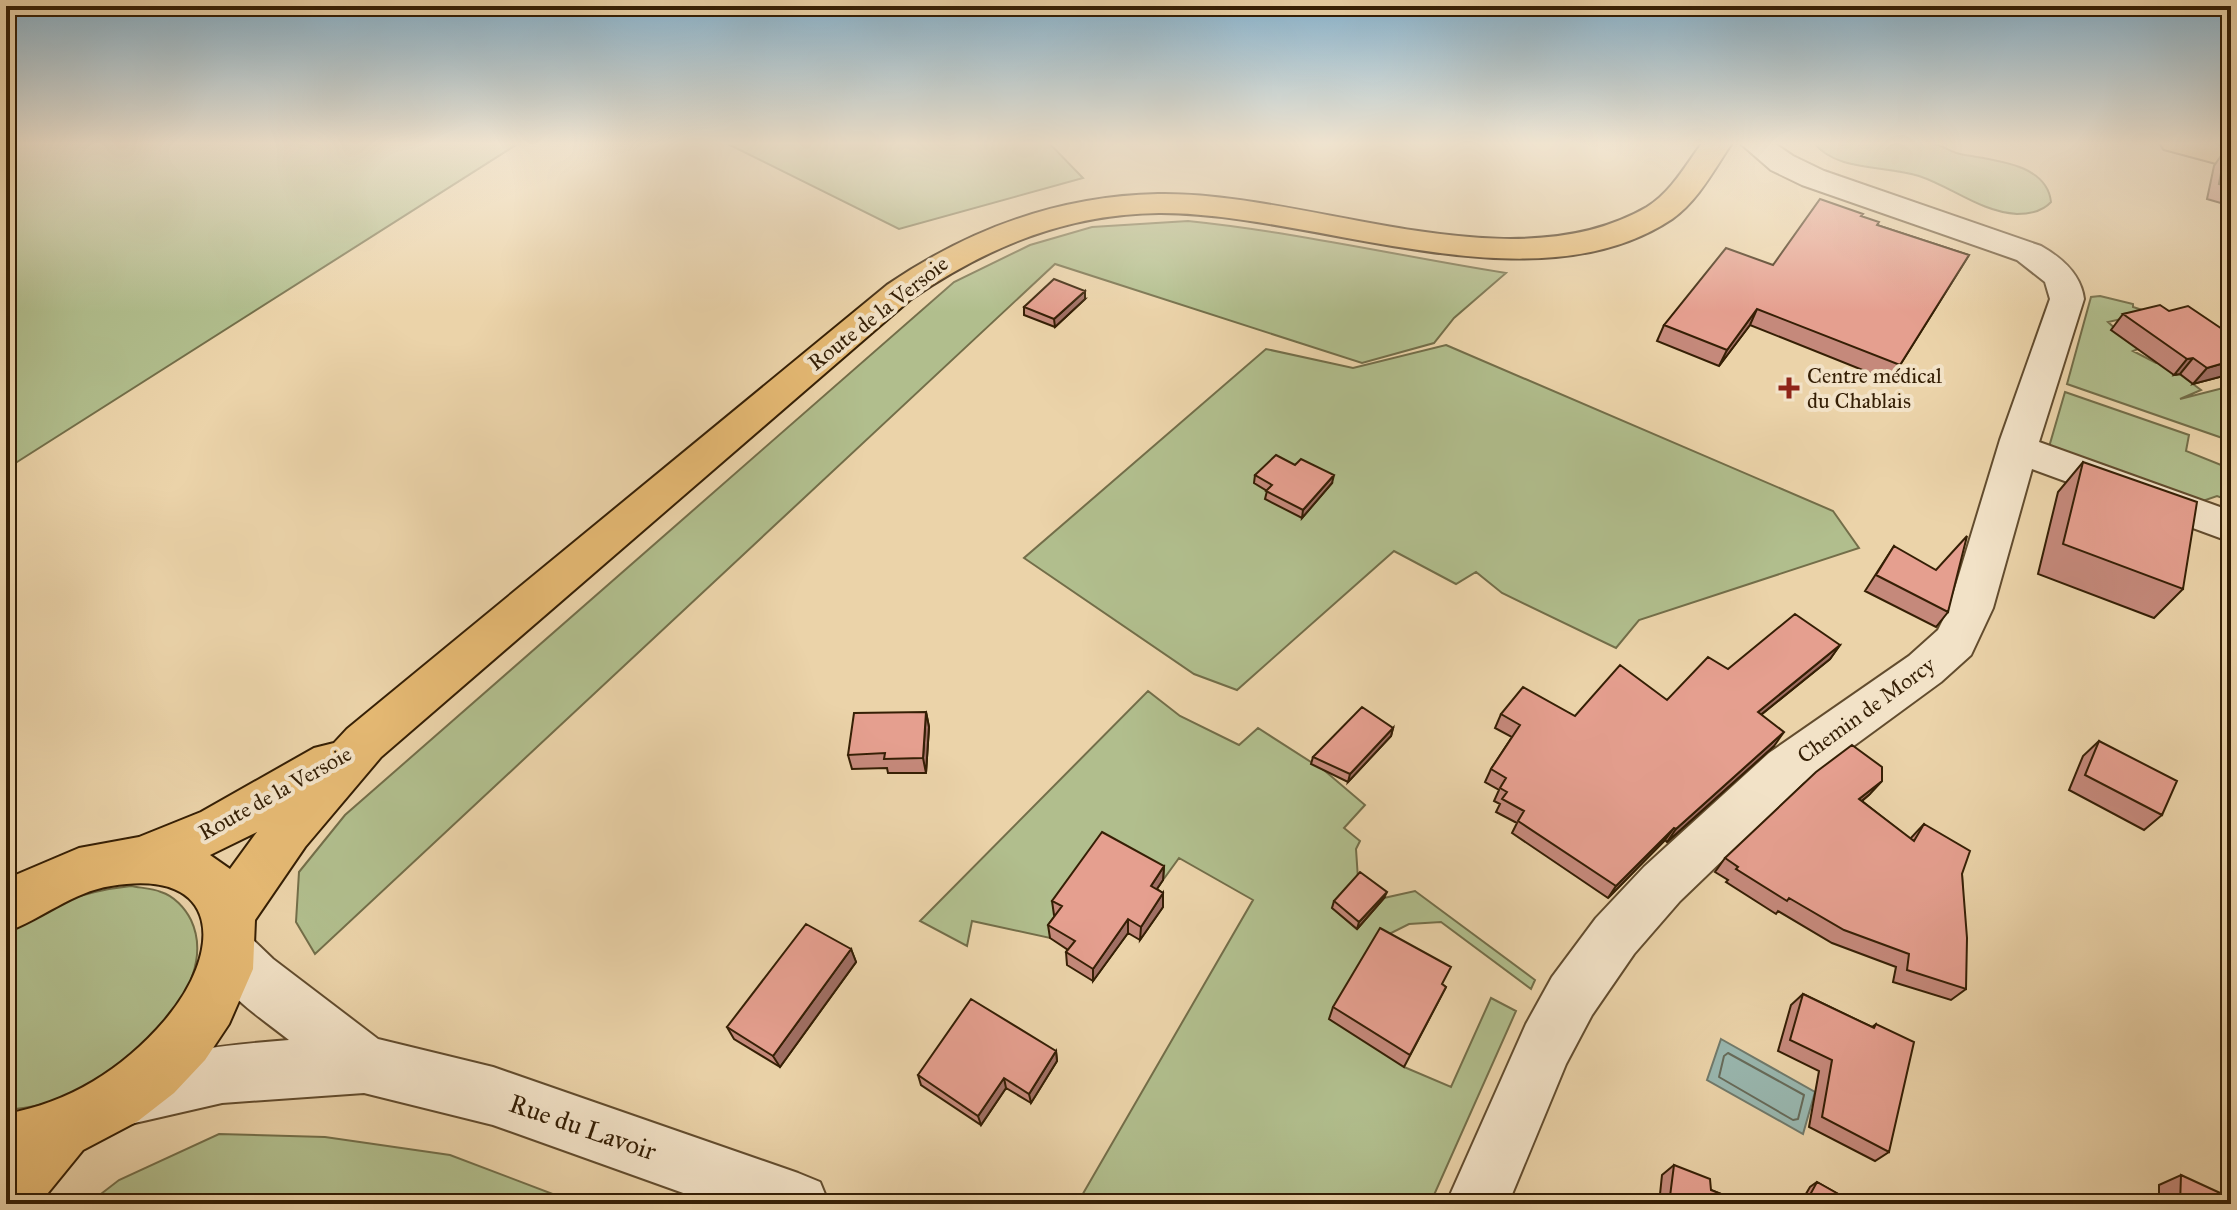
<svg xmlns="http://www.w3.org/2000/svg" width="2237" height="1210" font-family="'IM FELL Great Primer',serif">
	<style>
		.green { fill: #b1be8d; stroke: #736e49; stroke-width: 2 }
		.water { fill: #99b7af; stroke: #717a6b; stroke-width: 2 }
		.lines { fill: none; stroke-linecap: round; stroke-linejoin: round }
		.shore { stroke: #676b5a; stroke-width: 2 }
		.minor-casing { stroke: #624c2e; stroke-width: 4 }
		.major-casing { stroke: #351f05; stroke-width: 4 }
		.minor { fill: #f2e2c7; fill-rule: evenodd }
		.major { fill: #e6ba74; fill-rule: evenodd }
		.wall { fill: #c5897b; stroke: #351f05; stroke-width: 2 }
		.shaded-wall { fill: #a06f64; stroke: #351f05; stroke-width: 2 }
		.building { fill: #e59f8f; stroke: #351f05; stroke-width: 2 }
		.poi-dot { fill: #8f2418; stroke: #f2e2c7; stroke-width: 3 }
		.labels { text-anchor: middle; dominant-baseline: central; stroke-width: 8; stroke-linejoin: round; paint-order: stroke }
		.street-label { font-size: 22px; fill: #351f05; stroke: #f2e2c7 }
		.poi-label { font-size: 22px; fill: #351f05; stroke: #f2e2c7; text-anchor: start }
		.near-street-label { font-size: 26px; fill: #351f05; stroke: #f2e2c7 }
	</style>
	<rect width="100%" height="100%" fill="#ebd3a9"/>
	<filter id="stains"><feTurbulence type="fractalNoise" baseFrequency=".0025" numOctaves="4"/><feColorMatrix values="0 0 0 0 .2 0 0 0 0 .09 0 0 0 0 .02 0 0 0 .5 -.17"/></filter>
	<radialGradient id="worn" r=".72"><stop offset=".6" stop-color="#630" stop-opacity="0"/><stop offset="1" stop-color="#630" stop-opacity=".3"/></radialGradient>
	<path class="green" d="M6,143H519L6,469Z
		M726,143H1049L1083,178L899,229Z
		M1814,143C1847,143 1901,138 1931,143C1941,144 1950,152 1960,154C1989,160 2047,162 2051,202C2042,212 2030,214 2017,214C1981,212 1952,187 1919,176C1886,165 1837,172 1814,143Z
		M1188,221C1295,232 1399,256 1506,273L1454,318L1434,343L1362,363L1055,264L315,954L296,922L299,872L345,815L954,282L1030,245L1092,227Z
		M2100,296L2133,304V307L2158,315H2139L2108,322L2138,349L2133,351L2156,363L2162,361L2201,390L2180,399L2231,386V441L2067,384L2091,297Z
		M1446,345L1833,511L1859,548L1639,620L1616,648L1502,593L1476,572L1456,584L1394,551L1237,690L1194,674L1024,558L1266,349L1353,368Z
		M2065,392L2189,435L2186,451L2231,469V501L2217,496L2194,504L2049,447Z
		M1148,691L1180,716L1239,745L1258,728L1325,771L1365,805L1344,828L1360,841L1356,849L1358,879L1332,908L1357,929L1384,898L1415,891L1535,980L1531,989L1441,922L1409,924L1375,941L1404,1067L1451,1087L1491,998L1516,1011L1430,1204H1077L1253,900L1179,858L1163,880L1102,846L1063,920L1050,938L972,921L967,946L920,921Z
		M131,886C140,888 152,888 161,892C174,896 185,908 191,920C216,973 159,1039 118,1068C85,1092 47,1107 6,1110V935C42,904 85,891 131,886Z
		M219,1134L325,1137L450,1155L579,1204H88L119,1180Z"/>
	<path class="water" d="M1721,1039L1815,1092L1803,1134L1707,1080Z"/>
	<g class="lines">
		<path class="shore" d="M1728,1053L1804,1095L1798,1119L1793,1120L1719,1077L1724,1056Z"/>
		<g class="minor-casing">
			<path id="minor" d="M1740,143H1774L1793,156L1824,171L2041,246C2062,258 2081,274 2084,299L2039,442L2231,511V542L2032,469L1993,608L1971,655L1941,682L1803,783L1680,901L1634,954L1592,1015L1566,1064L1508,1204H1446L1526,1024L1552,977L1596,918L1644,867L1769,753L1909,656L1938,630L1949,608L2000,440L2050,299L2045,282L2017,260L1802,185L1771,170Z
				M229,927L248,935L273,959L378,1039L493,1067L798,1173L820,1182L829,1204H714L493,1125L364,1093L222,1103L126,1125L105,1117L97,1096L105,1075C163,1051 227,1045 289,1040C257,1015 219,991 202,953L210,935Z"/>
		</g>
		<g class="major-casing">
			<path id="major" d="M1702,143H1732C1715,168 1698,201 1672,219C1533,312 1313,212 1159,213C1066,214 987,247 911,299L381,757L305,847L255,920L253,969L229,1024L205,1060L174,1093L138,1121L83,1150L39,1204H6V1114C70,1102 122,1070 165,1020C223,952 223,867 111,886C72,892 42,919 6,932V879L79,848L139,837L201,812L314,748L334,743L347,729L887,285C969,229 1058,196 1158,194C1308,191 1509,287 1647,207C1671,192 1686,165 1702,143ZM257,832L230,869L210,855Z
				M2160,143H2209L2231,149V167L2164,149Z"/>
		</g>
		<use href="#minor" class="minor"/>
		<use href="#major" class="major"/>
	</g>
	<path class="wall" d="M2219,143H2231V146Z
		M2225,150L2231,152V206L2207,199L2214,166Z
		M1861,216L1877,225L1969,255L1890,381L1750,325L1719,366L1657,341L1664,325Z
		M1085,299L1055,327L1024,315V307Z
		M2169,311L2231,374L2193,384L2180,374L2174,375L2111,330L2123,314Z
		M2083,462L2183,589L2154,618L2038,574L2058,492Z
		M1295,465L1332,483L1302,518L1265,499L1267,491L1254,483L1255,475Z
		M1894,546L1948,612L1936,627L1865,591Z
		M1840,645L1830,659L1761,715L1774,746L1667,842L1665,840L1608,898L1512,833L1517,823L1496,812L1500,804L1494,801L1499,790L1485,782L1491,769L1512,737L1495,728L1501,714L1575,716L1667,700L1728,669Z
		M926,712L929,727L926,773H888L887,768L852,769L848,755Z
		M1393,728L1391,736L1348,782L1311,764L1313,757Z
		M2099,741L2162,815L2144,830L2069,790L2083,756Z
		M1870,794L1862,801L1910,839L1924,824L1962,874L1966,989L1951,1000L1893,982L1896,967L1832,943L1778,911L1776,914L1726,882L1728,880L1715,872L1725,858Z
		M1164,866L1163,880L1157,889L1163,893V907L1140,940L1128,933L1093,981L1067,965L1066,952L1068,950L1050,938L1048,925L1055,916L1054,915L1052,901Z
		M1384,898L1357,929L1332,908L1334,901Z
		M851,949L856,962L780,1067L734,1039L727,1027Z
		M1442,984L1446,987L1404,1067L1329,1019L1333,1007Z
		M1803,994L1872,1027L1876,1024L1889,1152L1875,1161L1809,1127L1819,1071L1778,1051L1791,1005Z
		M1056,1051L1057,1061L1031,1103L1006,1088L981,1125L921,1085L918,1075Z
		M1674,1165L1711,1190L1746,1204H1659L1662,1175Z
		M2181,1175L2231,1204H2159V1185Z
		M1817,1182L1856,1204H1800L1810,1187Z"/>
	<path class="shaded-wall" d="M1085,291V299L1055,327L1054,319Z
		M1757,309L1750,325L1719,366L1727,350Z
		M2193,358L2180,374L2174,375L2187,359Z
		M2231,361V374L2193,384L2207,368Z
		M1334,475L1332,483L1302,518L1303,510Z
		M1840,645L1830,659L1748,725L1758,712Z
		M926,712L929,727L926,773L923,758Z
		M1393,728L1391,736L1348,782L1350,774Z
		M1784,732L1774,746L1667,842L1676,829Z
		M1882,781L1870,794L1847,813L1859,799Z
		M1674,828L1665,840L1608,898L1616,886Z
		M1164,866L1163,880L1150,899L1151,886Z
		M1387,892L1384,898L1357,929L1359,922Z
		M1163,893V907L1140,940L1141,927Z
		M1128,919V933L1093,981V969Z
		M851,949L856,962L780,1067L773,1056Z
		M1056,1051L1057,1061L1031,1103L1029,1094Z
		M1004,1078L1006,1088L981,1125L978,1116Z"/>
	<path class="building" d="M2225,150L2231,152V187L2219,184Z
		M1820,199L1863,214L1861,216L1879,222L1877,225L1969,255L1900,365L1757,309L1727,350L1664,325L1726,248L1773,265Z
		M1054,279L1085,291L1054,319L1024,307Z
		M2160,305L2169,311L2188,306L2231,335V361L2207,368L2193,358L2187,359L2123,314Z
		M1276,455L1295,465L1301,459L1334,475L1303,510L1266,491L1272,485L1255,475Z
		M2083,462L2197,502L2183,589L2063,544Z
		M1967,536L1948,612L1876,575L1894,546L1936,570Z
		M1795,614L1840,645L1758,712L1784,732L1676,829L1674,828L1616,886L1518,821L1524,811L1502,799L1507,792L1500,788L1506,778L1491,769L1520,725L1501,714L1523,687L1575,716L1620,665L1667,700L1708,657L1728,669Z
		M1362,707L1393,728L1350,774L1313,757Z
		M926,712L923,758L884,759L885,753L848,755L854,713Z
		M2099,741L2177,781L2162,815L2085,775Z
		M1852,745L1882,767V781L1859,799L1914,841L1924,824L1970,851L1962,874L1967,938L1966,989L1907,970L1909,954L1844,930L1789,898L1787,901L1736,869L1738,867L1725,858L1816,772Z
		M1102,832L1164,866L1151,886L1163,893L1141,927L1128,919L1093,969L1066,952L1075,941L1048,925L1062,906L1052,901Z
		M1360,872L1387,892L1359,922L1334,901Z
		M806,924L851,949L773,1056L727,1027Z
		M1380,928L1451,967L1442,984L1446,987L1410,1055L1333,1007Z
		M1803,994L1874,1028L1876,1024L1914,1042L1889,1152L1822,1117L1832,1060L1790,1040Z
		M971,999L1056,1051L1029,1094L1004,1078L978,1116L918,1075Z
		M1674,1165L1710,1179L1711,1190L1746,1204H1669Z
		M2181,1175L2231,1198V1204H2180Z
		M1817,1182L1856,1204H1805Z"/>
	<linearGradient id="sky" x2="0" y2="1"><stop stop-color="#88b5d1"/><stop offset="0.46" stop-color="#f6ebd8"/><stop offset="1" stop-color="#f6ebd8" stop-opacity="0"/></linearGradient>
	<rect width="2237" height="312" fill="url(#sky)"/>
	<path class="poi-dot" d="M1785 376h8v8h8v8h-8v8h-8v-8h-8v-8h8z"/>
	<g class="labels">
		<g class="street-label">
			<text transform="translate(878 313) rotate(-38)">Route de la Versoie</text>
			<text transform="translate(1866 710) rotate(-36)">Chemin de Morcy</text>
			<text transform="translate(275 793) rotate(-29)">Route de la Versoie</text>
		</g>
		<g class="poi-label">
			<text x="1807" y="375">Centre médical<tspan x="1807" dy="25">du Chablais</tspan></text>
		</g>
		<g class="near-street-label">
			<text transform="translate(583 1127) rotate(19)">Rue du Lavoir</text>
		</g>
	</g>
	<rect width="2237" height="1210" fill="none" stroke="#ebd3a9" stroke-width="32"/>
	<rect x="8" y="8" width="2221" height="1194" fill="none" stroke="#351f05" stroke-width="4"/>
	<rect x="16" y="16" width="2205" height="1178" fill="none" stroke="#351f05" stroke-width="2"/>
	<rect width="100%" height="100%" filter="url(#stains)"/>
	<rect width="100%" height="100%" fill="url(#worn)"/>
</svg>
